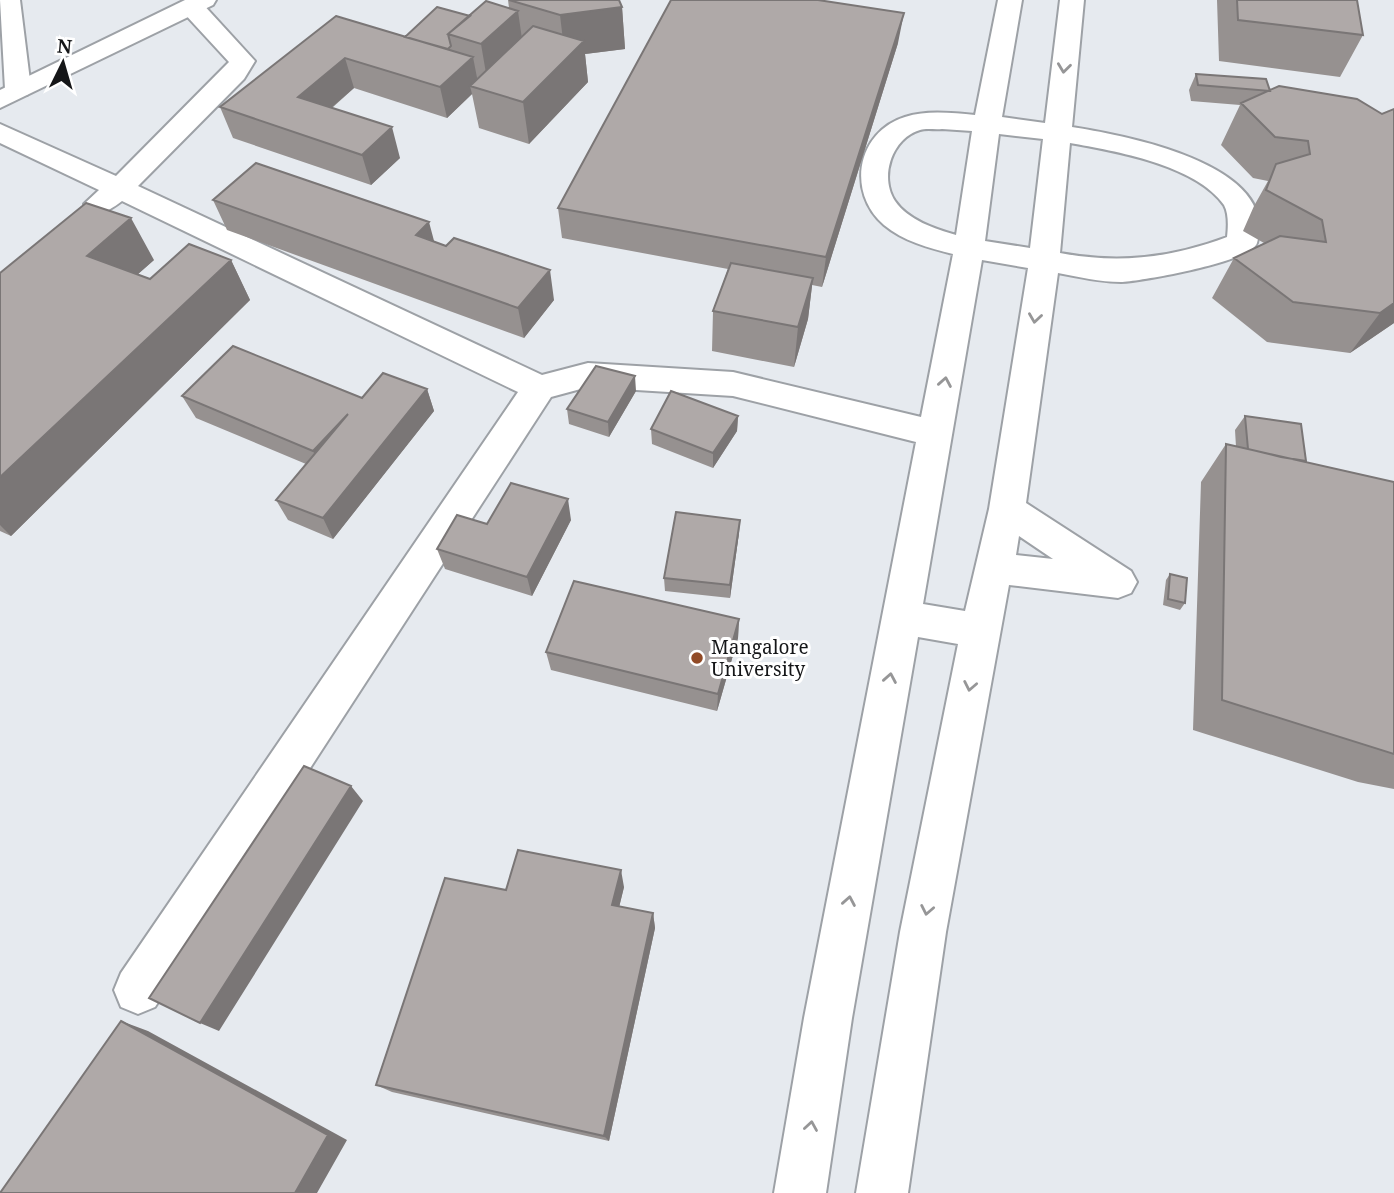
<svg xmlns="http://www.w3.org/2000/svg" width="1394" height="1193" font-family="'Noto Serif',serif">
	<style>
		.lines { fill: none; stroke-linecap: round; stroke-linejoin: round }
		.minor-casing { stroke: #9da1a6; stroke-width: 4 }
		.major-casing { stroke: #9da1a6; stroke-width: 4 }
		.minor { fill: #fff; fill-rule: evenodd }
		.major { fill: #fff; fill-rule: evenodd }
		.wall { fill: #969190 }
		.shaded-wall { fill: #7a7676 }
		.building { fill: #afa9a8; stroke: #7a7676; stroke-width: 2 }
		.oneway { stroke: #969697 }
		.poi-dot { fill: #914a26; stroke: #fff; stroke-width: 2.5 }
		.labels { text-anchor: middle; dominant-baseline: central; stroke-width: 6; stroke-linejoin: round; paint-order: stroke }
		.poi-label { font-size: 19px; fill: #151618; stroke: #fff; text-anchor: start }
	</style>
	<rect width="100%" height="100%" fill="#e6eaef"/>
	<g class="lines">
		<g class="minor-casing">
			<path id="minor" d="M0,0H20L31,89L27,95H9L5,89Z
				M186,0L200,1L255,61L244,79L138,186L542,375L588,363L733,372L921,417L953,254C929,248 903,241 884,225C846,192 857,132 905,117C927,110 952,113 975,115L998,0H1022L1002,117L1045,123L1060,0H1084L1072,127C1122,135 1280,163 1257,243C1251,262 1142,281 1121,282C1100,282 1078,277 1058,273L1026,503L1131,571L1137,582L1131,593L1118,598L1009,585L946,932L908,1193H856L900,932L958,644L918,637L852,1018L826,1193H774L804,1018L916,442L733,396L588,387L551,397L155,1007L138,1014L121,1007L114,990L121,973L518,392L122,201C110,210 103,215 89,211L84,204L99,190L0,143V124L116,176L229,62L182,11L179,6ZM942,129L972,131L956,235C935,229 908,220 895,201C879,177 892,138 920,130C927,128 935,130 942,129ZM999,134L1043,139L1030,248L985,241ZM1070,143C1115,151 1196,165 1224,205C1229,214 1228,228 1227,237C1171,258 1119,264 1060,253ZM982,260L1028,268L989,509L965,611L923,604ZM1019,536L1053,559L1016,555Z"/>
		</g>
		<g class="major-casing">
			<path id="major" d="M185,0H216L213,5L0,108V90Z"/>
		</g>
		<use href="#minor" class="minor"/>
		<use href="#major" class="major"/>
	</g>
	<path class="wall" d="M508,0L622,7L625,49L585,54L588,82L529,144L479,128L472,94L447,118L354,88L332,108L400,158L371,185L233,138L220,107L336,16L405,37L470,16L509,8Z
		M1217,0H1357L1363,35L1340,77L1219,61Z
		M898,43L822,287L812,285L808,319L794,367L712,351L713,311L728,269L562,238L558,208Z
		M1196,74L1270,90L1357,99L1394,323L1350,353L1267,342L1212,298L1234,258L1264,243L1243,231L1254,206L1268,181L1253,178L1221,145L1240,105L1191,101L1189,90Z
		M213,200L434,241L554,300L524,338L227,230Z
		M154,260L138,274L150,279L231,260L250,300L11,536L0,531V273Z
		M427,389L434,411L333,539L288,520L276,500L306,464L196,418L182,396L362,398Z
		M636,391L609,437L569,424L567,409Z
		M738,416L737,431L713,468L652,444L651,429Z
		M1245,416L1306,461L1305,462L1394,482V789L1358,782L1193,730L1201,482L1226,444L1236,447L1235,430Z
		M571,520L532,596L445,569L437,549L487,524Z
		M739,533L730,598L665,591L664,578Z
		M1170,574L1185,603L1180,610L1163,605L1166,580Z
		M739,619L738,638L717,711L551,670L546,652Z
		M624,887L619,907L653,913L655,928L609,1141L392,1092L376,1085L506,890Z"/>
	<path class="shaded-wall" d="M622,7L625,49L585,54L588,82L529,144L523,102L565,57L560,15Z
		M518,11L524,53L488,85L481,44Z
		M904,13L898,43L822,287L826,257Z
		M473,57L479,88L470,86L472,94L447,118L440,87Z
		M345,58L354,88L309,127L298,97Z
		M392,127L400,158L371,185L362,155Z
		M131,218L154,260L112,297L87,256Z
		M429,222L437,252L416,235Z
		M231,260L250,300L11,536L0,525V477Z
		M550,270L554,300L524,338L518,308Z
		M813,278L808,319L794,367L798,327Z
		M1394,303V323L1350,353L1380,313Z
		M635,376L636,391L609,437L608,422Z
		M427,389L434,411L333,539L323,518Z
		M348,414L324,472L313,451Z
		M738,416L737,431L713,468V453Z
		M568,499L571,520L532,596L527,577Z
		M740,520L739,533L730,598V585Z
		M739,619L738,638L717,711L718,694Z
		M351,786L363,801L219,1031L200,1023Z
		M621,870L624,887L616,920L612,905Z
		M653,913L655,928L609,1141L604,1136Z
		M121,1021L148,1031L347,1140L317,1193H295Z"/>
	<path class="building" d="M509,0H619L622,7L560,15Z
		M671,0H818L904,13L826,257L558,208Z
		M1237,0H1357L1363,35L1238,20Z
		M486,1L518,11L481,44L448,34Z
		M437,7L470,16L448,34L451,46L448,49L405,37Z
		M336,16L473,57L440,87L345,58L298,97L392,127L362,155L220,107Z
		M533,26L584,41L523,102L470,86Z
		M1196,74L1266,79L1270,91L1198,85Z
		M1279,86L1357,99L1382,114L1394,109V303L1380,313L1293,302L1234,258L1280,236L1326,242L1322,220L1266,190L1276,164L1310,154L1308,141L1275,137L1241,103Z
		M256,163L429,222L416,235L446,246L454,238L550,270L518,308L213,200Z
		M86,203L131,218L87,256L150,279L189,244L231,260L0,477V273Z
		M731,263L813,278L798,327L713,311Z
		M233,346L362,398L383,373L427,389L323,518L276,500L348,414L313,451L182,396Z
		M596,366L635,376L608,422L567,409Z
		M671,391L738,416L713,453L651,429Z
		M1245,416L1301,424L1306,461L1281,457L1248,449Z
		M1226,444L1394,482V754L1222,700Z
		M511,483L568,499L527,577L437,549L457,515L487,524Z
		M676,512L740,520L730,585L664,578Z
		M1170,574L1187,578L1185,603L1168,599Z
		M574,581L739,619L718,694L546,652Z
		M304,766L351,786L200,1023L149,998Z
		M518,850L621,870L612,905L653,913L604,1136L376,1085L445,878L506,890Z
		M121,1021L328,1135L295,1193H0Z"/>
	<defs><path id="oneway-chevron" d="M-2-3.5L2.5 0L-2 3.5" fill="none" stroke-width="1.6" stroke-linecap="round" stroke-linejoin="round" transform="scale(1.75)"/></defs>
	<g class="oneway">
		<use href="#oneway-chevron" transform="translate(1064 68) rotate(97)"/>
		<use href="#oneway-chevron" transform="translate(1035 318) rotate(98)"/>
		<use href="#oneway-chevron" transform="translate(945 382) rotate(-80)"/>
		<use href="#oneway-chevron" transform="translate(890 678) rotate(-80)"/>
		<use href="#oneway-chevron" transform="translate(970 686) rotate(101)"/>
		<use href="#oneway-chevron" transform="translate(849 901) rotate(-80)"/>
		<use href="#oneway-chevron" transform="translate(927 910) rotate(101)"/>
		<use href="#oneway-chevron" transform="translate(811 1126) rotate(-81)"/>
	</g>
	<circle class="poi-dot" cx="697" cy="658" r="7"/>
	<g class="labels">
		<g class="poi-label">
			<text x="711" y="647">Mangalore<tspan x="711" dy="22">University</tspan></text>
		</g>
	</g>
	<g transform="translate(63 63) rotate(5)" stroke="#ffffff" stroke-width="5" paint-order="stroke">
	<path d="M0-5L12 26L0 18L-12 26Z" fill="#151618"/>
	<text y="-10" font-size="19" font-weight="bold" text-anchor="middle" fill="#151618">N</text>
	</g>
</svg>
